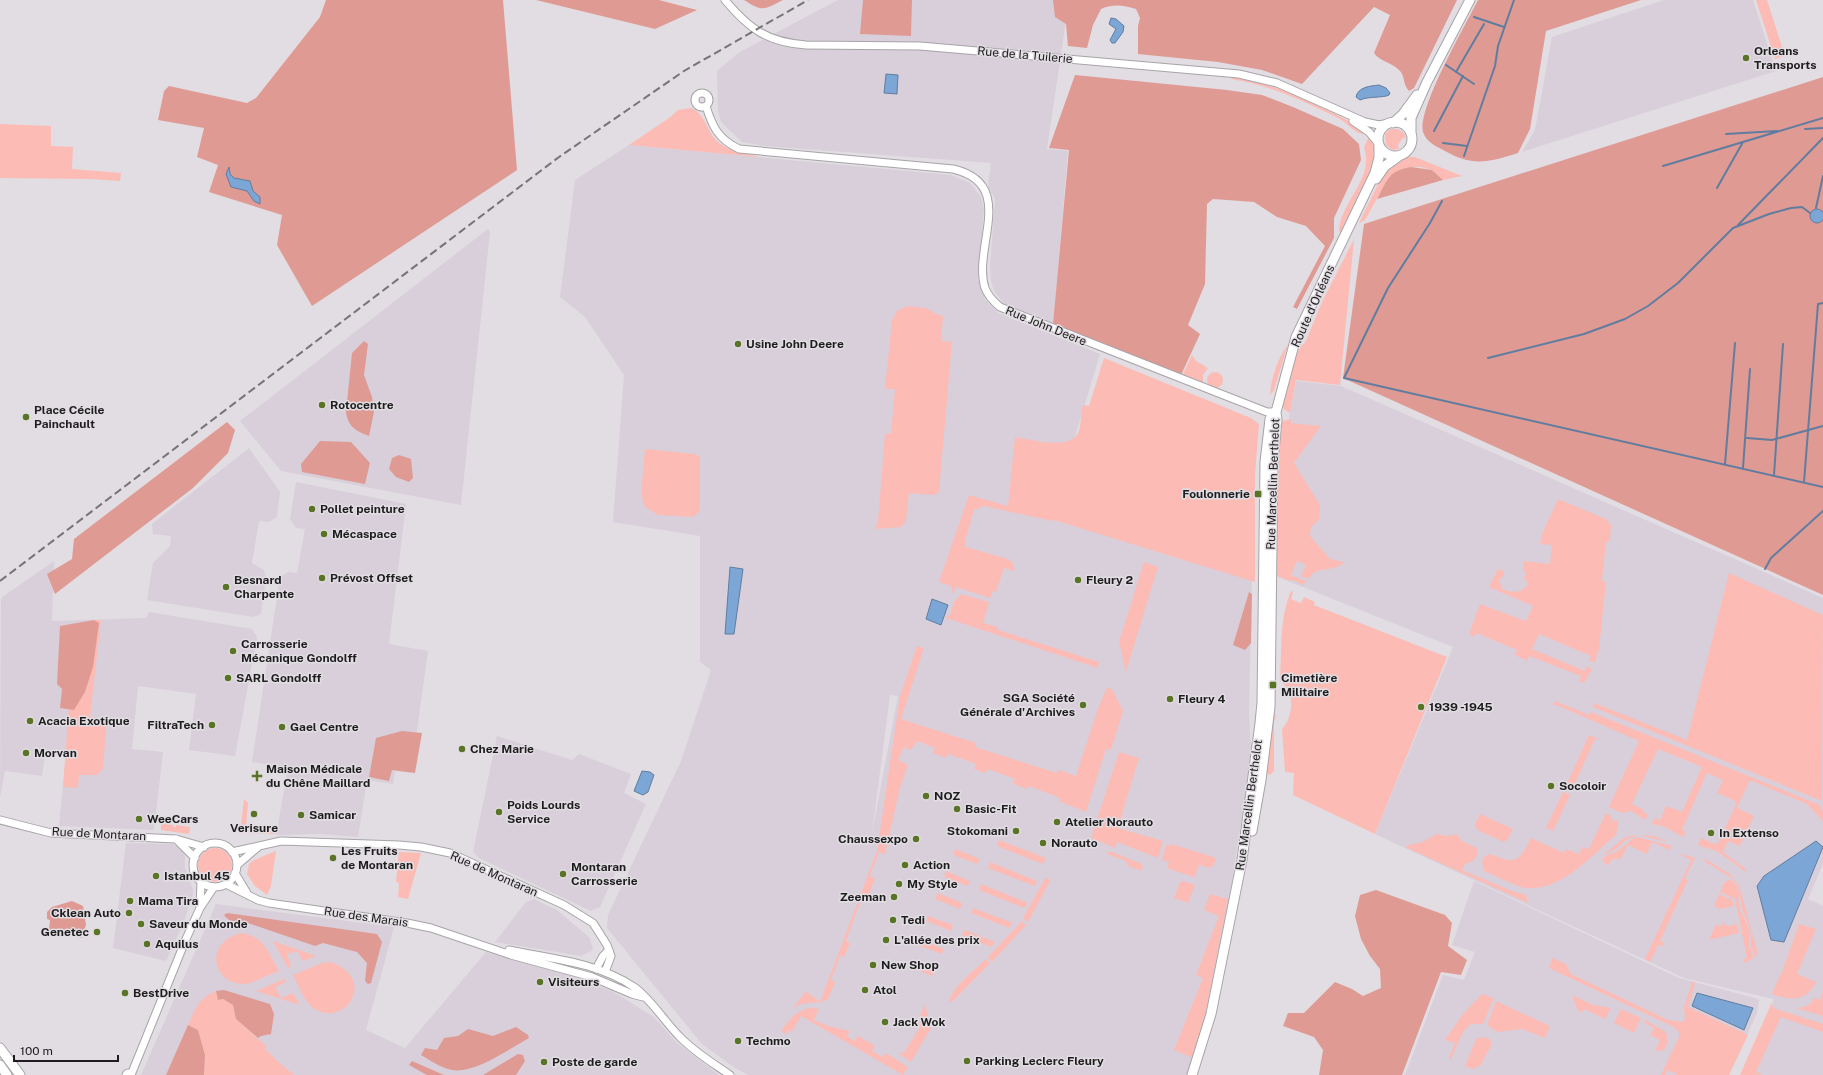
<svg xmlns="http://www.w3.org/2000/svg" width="1823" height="1075" font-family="'Public Sans',sans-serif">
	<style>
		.built { fill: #d8cfda; fill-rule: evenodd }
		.green { fill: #fcbcb5 }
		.forest { fill: #e09a94 }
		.water { fill: #7ca6d6; stroke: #607d9f }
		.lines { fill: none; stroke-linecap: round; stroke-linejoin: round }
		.stream { stroke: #607d9f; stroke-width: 2 }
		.minor-casing { stroke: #a7a4a8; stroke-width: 9 }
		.major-casing { stroke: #a7a4a8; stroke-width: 11 }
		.minor { stroke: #fff; stroke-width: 7 }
		.major { stroke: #fff; stroke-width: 9 }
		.rail { stroke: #777477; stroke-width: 2; stroke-dasharray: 8 4; stroke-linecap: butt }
		.poi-dot { fill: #5a7426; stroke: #e1dde2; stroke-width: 1.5 }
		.labels { text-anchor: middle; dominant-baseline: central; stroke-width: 3; stroke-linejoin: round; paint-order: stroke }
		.poi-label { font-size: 12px; font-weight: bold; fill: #1e1d1e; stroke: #e1dde2; text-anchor: start }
		.street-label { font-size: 12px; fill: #1e1d1e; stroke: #e1dde2 }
	</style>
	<rect width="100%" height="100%" fill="#e1dde2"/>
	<path class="built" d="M838,0H1069L1047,149L1068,151L1053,327L1007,308L994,291L991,281L990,267L995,199L988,186L991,163L764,146L742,142L721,122L718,111L717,71L738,53Z
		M1664,0H1753L1776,71L1522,152L1535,130L1552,37Z
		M629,145L951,175L970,183L981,197L984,209L978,279L985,299L998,313L1100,354L1055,502L1006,497L1252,572L1249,711L1250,739L1253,745L1230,894L1205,1016L1187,1075H748L735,1068L702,1044L607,928L608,915L681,761L711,670L700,662V536L613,522L624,375L585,317L560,297L575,180ZM890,695L898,696L872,833Z
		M488,229L490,232L461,505L281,471L240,421Z
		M1296,381L1341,386L1823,598V864L1808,899L1823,906V1075H1742L1773,1008V999L1684,978L1375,834L1453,647L1278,577L1284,445Z
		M249,448L280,492L277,517L269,522L259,521L252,563L264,570L266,578L261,614L253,617L147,600L153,563L170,546L171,536L153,534L152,524Z
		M296,482L406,504L389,644L428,651L411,773L395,771L393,784L367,780L358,837L320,834L276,835L288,768L252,762L280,577L288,572L297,573L305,529L296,528L290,519Z
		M54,561L52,621L146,618L149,612L252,629L257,637L235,756L189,750L196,694L138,686L132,749L163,752L154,830L59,826L68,735L64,757L45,754L42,776L5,771L0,797L1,598Z
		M497,736L572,760L579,754L631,774L624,793L646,804L600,907L591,911L479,858L473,852Z
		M126,843L172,844L180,848L185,853V867L193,890V894L184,922L166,961L113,948Z
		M1474,881L1679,978L1759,999L1757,1013L1729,1075H1405L1443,975L1464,980L1475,952L1452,945Z
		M534,899L557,910L590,938L593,950L581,956L495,942L526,902Z
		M216,904L394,927L366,1030L405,1048L486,952L574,977L612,991L654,1017L677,1043L719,1075H141Z"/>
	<path class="green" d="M1756,0H1767L1785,56L1775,59Z
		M1232,77C1277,84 1318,104 1358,126L1363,134C1354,133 1346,122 1338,118C1303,101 1270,85 1231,79Z
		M691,108C705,114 706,128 715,139C726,151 744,153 759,157L629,145L669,118L678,110Z
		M0,124L51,126V146L73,147L72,169L121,173L120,181L91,179L0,178Z
		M1390,129H1398L1404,133L1406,137L1402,139L1398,145L1399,149L1392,150L1386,145L1385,134Z
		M1369,136L1376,151L1377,160L1341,233L1339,231C1340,202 1375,178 1364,148Z
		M1408,157H1415L1462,176L1443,180L1432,170L1421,167H1411L1389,177L1365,220L1359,223L1385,170L1397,161Z
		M1354,239L1340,385L1296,380L1290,413L1284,409L1283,406L1293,365L1300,346L1305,343L1322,302Z
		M907,306L926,308L936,314L943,316L941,341L952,342L939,492L934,495L909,493L906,521L901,527L875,529L878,522L885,433L891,434L895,389H885L892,320L897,311Z
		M1288,344L1274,390L1270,395C1271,378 1278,358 1288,344Z
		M1192,355L1196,361L1208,368L1203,375V384L1182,376Z
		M1104,358L1251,418L1259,424L1255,475V582L1054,520L1053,521L984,506L974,510L965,542L966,547L1008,559L1013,563L1015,571L1004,568L996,592L993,591L990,598L956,587L953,594L951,586L939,582L969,495L1008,506L1015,437C1031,439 1069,451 1078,433C1082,424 1080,414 1083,405L1089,406Z
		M1207 380a8 8 0 1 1 16 0a8 8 0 1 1-16 0Z
		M1291,419V423L1321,426L1294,463L1320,505L1319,520L1311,527L1310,536L1330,559L1344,562C1336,573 1314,565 1309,579L1301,576L1306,565L1297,561L1291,575L1306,581L1304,585L1292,580L1290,581L1277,576L1276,572V478L1280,424L1282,421Z
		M645,449L695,454L700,457V507L699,512L693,517L658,515L645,507L641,494Z
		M1558,499L1606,519L1611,525L1610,540L1606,543L1602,580L1606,582L1599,649L1595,662L1589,661L1591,656L1539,634L1532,649L1585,671L1587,666L1592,669L1584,683L1579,681L1581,676L1529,656L1527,661L1515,655L1517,650L1476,633L1474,637L1469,634L1480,604L1526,621L1533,606L1489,587L1498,569L1503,571L1504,576L1499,579L1502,589C1512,593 1521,594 1528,584L1524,577L1526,573L1523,569L1524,561L1550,564L1552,545L1540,544L1542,534Z
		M1144,562L1158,567L1126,672L1119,642Z
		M1729,573L1823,615L1822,801L1593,707L1594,703L1687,740Z
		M1291,591L1293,592L1291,599L1301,603L1304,597L1315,602L1314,605L1447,657L1375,834L1293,795L1294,773L1285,772L1282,729C1291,720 1294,702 1288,690C1286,686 1283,684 1280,680C1282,650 1279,619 1291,591Z
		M961,594L989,602L983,623L998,627V630L1099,662L1098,668L946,618L947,615L950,616L954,602Z
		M96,620H101L90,717L107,719L103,769L97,775H79L78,788L63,787L69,705L89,669Z
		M917,646L924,648L901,719L976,743L975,747L1057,773L1059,770L1076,776L1099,706L1107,688L1112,689L1123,711L1111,750L1106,749L1086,812L1059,801L1060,798L1029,786L1027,789L1013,784L1015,779L988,769L985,773L974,769L976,764L948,754L946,758L933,753L935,748L917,741L911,750L904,747L898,760L908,765L900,788L885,854L879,852L870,876L875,879L866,902L861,900L846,941L850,943L844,957L840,956L831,980L835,982L828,999C816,1006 807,999 793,1008L806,991L820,1002L877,851L900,696Z
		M1555,701L1589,715L1591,712L1820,805L1823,812V821L1807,804L1750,780L1737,808L1754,816L1740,846L1728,841L1723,852L1747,870L1744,871C1741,868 1719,852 1716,851C1710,848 1704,848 1698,845L1701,838L1714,844L1719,842L1736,804L1735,801L1717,793L1723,780L1707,773L1682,830L1686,832L1683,837L1665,827L1652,824L1654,818L1660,820L1666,806L1682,812L1702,767L1658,749L1632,804L1644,810L1643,812L1648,815L1645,820L1631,811L1622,813L1609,807L1639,741L1559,706L1553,705Z
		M1273,713L1276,715L1274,722V771L1270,775L1265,773Z
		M1589,735L1601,740L1595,739L1572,790L1566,786Z
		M1119,752L1139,758L1118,828L1163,841L1158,858L1117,842L1115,848L1091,838Z
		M1563,792L1570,795L1553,831L1546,828Z
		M244,799L248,803L246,827L276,832V834L245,833L241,825Z
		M1606,813L1610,815L1613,821L1617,820L1618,823L1616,835C1592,855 1557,896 1521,887C1509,883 1496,876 1484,871L1482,862L1485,856L1491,854C1516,865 1519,862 1531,838L1564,853L1566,849L1579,854L1582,847L1589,849Z
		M1480,814L1513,829L1508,839L1504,842L1477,830L1475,824Z
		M161,823L173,825V827H176V825L190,827L189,834L161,830Z
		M1436,834L1447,836L1457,834L1462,841L1477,848V856L1473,861L1465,864L1462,870L1514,892L1526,895L1528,903L1405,847L1409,845L1423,842Z
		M1635,835L1654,836L1668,842L1638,835L1626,840L1616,849L1602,856L1624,838Z
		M1637,837L1672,846L1670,850L1652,842L1647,854L1628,845L1620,860L1615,858L1614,860H1611L1609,864L1606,865L1602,859C1606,855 1611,854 1616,852C1625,847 1627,841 1637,837Z
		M999,840L1046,858L1043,864L997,846Z
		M1171,844L1214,857L1216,860L1213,866L1210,868L1199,865L1195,876L1193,877L1167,868L1169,862L1162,860L1166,845L1170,846Z
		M198 865a17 17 0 1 1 34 0a17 17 0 1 1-34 0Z
		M955,849L980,859L977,864L953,855Z
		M276,851L271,886L267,895L255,886L247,874L249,864L254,860Z
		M1109,851L1142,864L1143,869L1139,870L1128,866L1126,861L1107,854Z
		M399,852L421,853L408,899L398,897L399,883L396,882Z
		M1678,853L1695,858L1685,878L1688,880L1687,882L1660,941L1664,943L1663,946L1658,945L1650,962L1645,959L1691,860Z
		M1705,859L1730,874L1739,885L1758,953L1756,957L1751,948V930L1742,909L1738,886L1732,878L1704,861Z
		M990,862L1037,881L1035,886L988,868Z
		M946,871L970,881L968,886L944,877Z
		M1046,877L1050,881L1028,922L1023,918Z
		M1730,879L1736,885L1739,893L1738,899L1740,910L1750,930L1749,946L1754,958L1744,963L1743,959L1747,958L1735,899L1720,892L1724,883Z
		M1183,881L1195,885L1188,903L1174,898L1180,882Z
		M981,884L1028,903L1024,908L979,890Z
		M938,893L962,903L960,909L935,899Z
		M1210,894L1228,899L1205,1016L1193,1058L1174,1050L1203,978L1196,975L1219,916L1204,910Z
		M1719,894L1732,900L1734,906L1721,909L1714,906Z
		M973,908L1013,923L1009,928L971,913Z
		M928,916L953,925L951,931L926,921Z
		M1022,921L1026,925L992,962L988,957Z
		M1722,923L1729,926L1737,924L1739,933L1709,940L1716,924L1721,927Z
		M1799,924L1816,929L1797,974L1816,982C1806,1002 1791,1001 1772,994L1780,975H1781Z
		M965,930L995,942L991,947L962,935Z
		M242,933C265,937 268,952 279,971C270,974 252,984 244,984C211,984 204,941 242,933Z
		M920,939L944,949L942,954L917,945Z
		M273,941L316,956L303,961L297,951L287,954L291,966L288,968Z
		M1552,958L1566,964L1571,974L1668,1020L1683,1022L1685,1018L1684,1007L1692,982L1695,983L1688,1007L1748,1035L1729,1075H1678L1668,1070L1665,1075H1661L1679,1037V1032L1674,1027L1549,968Z
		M986,959L990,963L952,1002L949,1001C954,985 974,971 986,959Z
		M910,961L935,970L932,976L908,966Z
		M331,962C380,980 342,1031 312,1007C304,1000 298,985 293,975L322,963Z
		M284,979L286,982L275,987L281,998L293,993L300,1005L256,991Z
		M216,991L218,1000L223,999L233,1005L236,1019L266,1046L265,1049C275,1058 283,1067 295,1075H204L205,1055L198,1030L188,1025C195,1009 199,998 216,991Z
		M1823,992V1016L1796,1008C1805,1007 1810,1007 1814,998L1820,1000Z
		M1482,994L1494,998L1483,1024H1471L1463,1032L1451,1059L1449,1058L1455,1043L1445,1040L1463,1014Z
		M1572,995L1593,1005L1611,1008L1605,1019L1584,1009L1583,1013L1577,1009Z
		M1496,1001L1550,1026L1545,1038L1522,1029L1497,1032L1487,1025Z
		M1772,1002L1773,1008L1823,1024V1032L1781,1017L1756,1072L1763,1075H1740Z
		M925,1004L931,1028L911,1062L900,1054L901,1052L904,1053L920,1027V1016Z
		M812,1008L819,1009L814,1020L828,1026L850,1031L847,1036L855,1041L858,1036L875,1046L872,1051L883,1057L886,1053L908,1067L903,1075L801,1016L792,1032L789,1030L786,1034L781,1031C789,1020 797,1009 812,1008Z
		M1621,1009L1641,1018L1634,1033L1614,1023Z
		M1645,1020L1666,1032L1668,1042L1664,1050L1655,1051L1660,1040L1650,1035L1654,1028L1644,1022Z
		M1483,1037L1490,1039L1492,1044L1480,1066L1472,1069L1465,1066L1476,1039Z"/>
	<path class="forest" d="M326,0H503L517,170L312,306L277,245L282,215L209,192L218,165L197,157L204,128L158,120L164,91L169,86L247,103L256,98L320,17Z
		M536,0H659L697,10L655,29Z
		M744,0H783C763,10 763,12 744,0Z
		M863,0H912L911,36L860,34Z
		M1053,0H1457L1416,84L1414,88L1409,91C1403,85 1405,76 1400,71C1392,62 1380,62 1374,53L1390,15L1374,7L1302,84L1262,70L1218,62L1138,54V26L1140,18L1136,9C1122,5 1114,4 1101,9L1093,25L1087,48L1068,46L1066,24L1055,17Z
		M1478,0H1641L1546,31L1530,129L1518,153C1490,162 1472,167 1445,151C1436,146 1427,143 1423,132C1417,109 1466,24 1478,0Z
		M1075,75L1227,90L1262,95L1293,107L1343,129L1359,144L1361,160L1334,218V238L1297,309L1293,307L1325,246L1306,226L1277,217L1254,202L1213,199L1207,204L1205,284L1188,325L1200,334L1181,375L1053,324L1069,150L1049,148Z
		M1823,77V595L1343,378L1364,224Z
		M1411,167L1432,170L1443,180L1377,199C1388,179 1388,171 1411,167Z
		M364,341L368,344L364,375L372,397L374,412L369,436C356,431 348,427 346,412L352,353Z
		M227,422L235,430L228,453L193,488L55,594L47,574L72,559L74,539Z
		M320,441L351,442L370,463L365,484L302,472L301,464Z
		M399,455L411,459L413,478L409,482L396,477L389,469L392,458Z
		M1249,592L1252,594L1251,643L1245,650L1233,645Z
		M94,620L99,623L93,667L85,692L74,710L60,708L62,689L57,684L60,626Z
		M402,731L422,733L415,773L392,770L389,781L369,777L376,738Z
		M1376,890L1445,915L1452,923L1448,946L1467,960L1461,975L1441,972L1402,1075H1319L1323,1050L1314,1037L1283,1026L1288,1013H1304L1335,982L1352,989L1363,996L1381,988L1380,969L1370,956L1361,939L1355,916L1360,895Z
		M72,901L83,906L86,925L81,938L49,930L50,920L47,919V912L52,907Z
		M227,913L377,934L382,942L371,983L368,984L365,981L367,963L357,952L323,943L315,946L245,922C236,923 229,922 224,915Z
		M224,990L270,1004L274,1014L271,1034L261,1036L258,1038L236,1019L233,1005L223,999L218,1000L216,991Z
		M188,1025L198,1030L205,1055L204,1075H166Z
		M516,1027L528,1035L529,1038C509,1049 474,1074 452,1070C441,1068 430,1060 421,1055L425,1048L437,1050L444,1038L458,1036L468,1029L493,1036Z
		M518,1054L523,1055L525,1061L516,1075H483Z
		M412,1061L444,1075H427L409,1065Z"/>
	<path class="water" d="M1111,18L1116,19L1124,26L1123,32L1115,43H1112L1110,40L1116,29L1109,24Z
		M886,74L898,75L897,94L884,93Z
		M1379,85L1386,88L1390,93L1389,95C1384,98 1369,96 1360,100L1356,97C1358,87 1370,86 1379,85Z
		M229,167L230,174L234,178L250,181L253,191L260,197V204L254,201L247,191L231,187L226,174Z
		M1810 216a7 7 0 1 1 14 0a7 7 0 1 1-14 0Z
		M730,567L743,569L734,634H725Z
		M932,599L948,605L941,625L926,619Z
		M642,771L650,772L654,775L648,792L643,795L634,791Z
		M1816,841L1823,847L1784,942L1771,940L1757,886L1764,876Z
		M1697,993L1753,1008L1744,1030L1692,1006Z"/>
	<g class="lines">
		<path class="stream" d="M1474,17L1504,27
			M1446,65L1474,84
			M1456,72L1484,24
			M1805,129L1823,128
			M1434,131L1463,76
			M1726,134L1777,131
			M1443,143L1467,146
			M1464,156L1495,66L1498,46L1514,0
			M1663,166L1823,118
			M1717,188L1743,142
			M1442,201L1430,223L1388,288L1344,378L1823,487
			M1816,208L1823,176
			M1738,225L1823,138
			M1488,358L1584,334L1625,319L1648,306L1678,283L1733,228L1769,214L1791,208L1802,207L1810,213
			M1747,438L1772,440L1823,426
			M1725,464L1735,343
			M1743,468L1750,369
			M1774,475L1783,344
			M1804,482L1818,304L1823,303
			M1765,569L1771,558L1823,511"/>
		<g class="minor-casing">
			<path id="minor" d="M725,0C749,29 767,42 806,45L920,46L1239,74L1277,83L1365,122L1379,125L1389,123
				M695 100a7 7 0 1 1 14 0a7 7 0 1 1-14 0Z
				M706,106C712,126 718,139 739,149L953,169C1018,184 972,247 985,288C988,296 994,302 1000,307L1221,394L1267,412H1276
				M1353,121L1369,132L1378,143
				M0,820L51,833L176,839L204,847
				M176,839L195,858
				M193 865a22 22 0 1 1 44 0a22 22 0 1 1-44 0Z
				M232,852L281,841L399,845L421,847L450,853L564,905L593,923L607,945L611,956L605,972
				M237,865L258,847
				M235,873L247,893
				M226,884L258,900L269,903L407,923L431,928L511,955L592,977L632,994L643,997
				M200,907L201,882
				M509,950C552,959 597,962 634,987C650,998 665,1022 679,1036C694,1052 713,1063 730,1075
				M596,969L603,956L609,950
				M131,1075L186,939L200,908L214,887"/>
		</g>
		<g class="major-casing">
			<path id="major" d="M1378 139a17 17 0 1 1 34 0a17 17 0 1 1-34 0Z
				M1393,123L1403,114L1417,95
				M1411,133V118L1427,82L1470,0
				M1376,179L1385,166L1399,156
				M1252,831L1261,780L1270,707L1273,462L1277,420L1276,412
				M0,1048L20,1075
				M0,1065L7,1075
				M127,1075L128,1074
				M1192,1075L1211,1014L1242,860L1260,723L1262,703L1265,462L1270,419L1276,412L1296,337L1375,173L1379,158V145"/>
		</g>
		<use href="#minor" class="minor"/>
		<use href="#major" class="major"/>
		<path class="rail" d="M0,581L559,157L684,71L808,0"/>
	</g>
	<g class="poi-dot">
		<circle cx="1746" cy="58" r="4"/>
		<circle cx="738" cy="344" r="4"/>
		<circle cx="322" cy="405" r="4"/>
		<circle cx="26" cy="417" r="4"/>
		<rect x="1254" y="490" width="8" height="8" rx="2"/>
		<circle cx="312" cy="509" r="4"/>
		<circle cx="324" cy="534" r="4"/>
		<circle cx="322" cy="578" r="4"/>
		<circle cx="1078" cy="580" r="4"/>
		<circle cx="226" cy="587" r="4"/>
		<circle cx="233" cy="651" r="4"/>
		<circle cx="228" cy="678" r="4"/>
		<rect x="1269" y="681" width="8" height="8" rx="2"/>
		<circle cx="1170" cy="699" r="4"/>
		<circle cx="1083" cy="705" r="4"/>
		<circle cx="1421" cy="707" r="4"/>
		<circle cx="30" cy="721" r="4"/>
		<circle cx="212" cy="725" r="4"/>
		<circle cx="282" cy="727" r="4"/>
		<circle cx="462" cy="749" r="4"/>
		<circle cx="26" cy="753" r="4"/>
		<path d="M255 770h4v4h4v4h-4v4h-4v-4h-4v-4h4z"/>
		<circle cx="1551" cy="786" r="4"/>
		<circle cx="926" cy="796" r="4"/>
		<circle cx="957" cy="809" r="4"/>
		<circle cx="499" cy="812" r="4"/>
		<circle cx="254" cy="814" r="4"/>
		<circle cx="301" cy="815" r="4"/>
		<circle cx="139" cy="819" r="4"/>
		<circle cx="1057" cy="822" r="4"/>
		<circle cx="1016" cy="831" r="4"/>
		<circle cx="1711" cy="833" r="4"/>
		<circle cx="916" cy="839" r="4"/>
		<circle cx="1043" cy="843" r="4"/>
		<circle cx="333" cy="858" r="4"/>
		<circle cx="905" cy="865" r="4"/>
		<circle cx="563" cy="874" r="4"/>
		<circle cx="156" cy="876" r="4"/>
		<circle cx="899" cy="884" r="4"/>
		<circle cx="894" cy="897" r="4"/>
		<circle cx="130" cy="901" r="4"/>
		<circle cx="129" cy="913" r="4"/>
		<circle cx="893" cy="920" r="4"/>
		<circle cx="141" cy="924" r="4"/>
		<circle cx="97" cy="932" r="4"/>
		<circle cx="886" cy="940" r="4"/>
		<circle cx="147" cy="944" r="4"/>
		<circle cx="873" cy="965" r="4"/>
		<circle cx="540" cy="982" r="4"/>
		<circle cx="865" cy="990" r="4"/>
		<circle cx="125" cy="993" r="4"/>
		<circle cx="885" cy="1022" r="4"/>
		<circle cx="738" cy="1041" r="4"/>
		<circle cx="967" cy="1061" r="4"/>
		<circle cx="544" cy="1062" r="4"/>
	</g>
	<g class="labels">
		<g class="poi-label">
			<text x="1754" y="51">Orleans<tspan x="1754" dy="14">Transports</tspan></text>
			<text x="746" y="344">Usine John Deere</text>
			<text x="330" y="405">Rotocentre</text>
			<text x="34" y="410">Place Cécile<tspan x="34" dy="14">Painchault</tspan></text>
			<text x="1250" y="494" text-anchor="end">Foulonnerie</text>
			<text x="320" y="509">Pollet peinture</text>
			<text x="332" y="534">Mécaspace</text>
			<text x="330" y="578">Prévost Offset</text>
			<text x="234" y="580">Besnard<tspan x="234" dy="14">Charpente</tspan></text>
			<text x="1086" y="580">Fleury 2</text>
			<text x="241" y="644">Carrosserie<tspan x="241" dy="14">Mécanique Gondolff</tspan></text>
			<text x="236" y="678">SARL Gondolff</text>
			<text x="1281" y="678">Cimetière<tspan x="1281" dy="14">Militaire</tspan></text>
			<text x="1075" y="698" text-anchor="end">SGA Société<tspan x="1075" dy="14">Générale d'Archives</tspan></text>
			<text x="1178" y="699">Fleury 4</text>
			<text x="1429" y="707">1939 -1945</text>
			<text x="38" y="721">Acacia Exotique</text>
			<text x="204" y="725" text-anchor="end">FiltraTech</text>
			<text x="290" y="727">Gael Centre</text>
			<text x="470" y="749">Chez Marie</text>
			<text x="34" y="753">Morvan</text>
			<text x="266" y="769">Maison Médicale<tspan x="266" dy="14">du Chêne Maillard</tspan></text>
			<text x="1559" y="786">Socoloir</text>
			<text x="934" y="796">NOZ</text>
			<text x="507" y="805">Poids Lourds<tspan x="507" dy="14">Service</tspan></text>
			<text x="965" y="809">Basic-Fit</text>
			<text x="309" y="815">Samicar</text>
			<text x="147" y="819">WeeCars</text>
			<text x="1065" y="822">Atelier Norauto</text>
			<text x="254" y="828" text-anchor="middle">Verisure</text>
			<text x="1008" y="831" text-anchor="end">Stokomani</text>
			<text x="1719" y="833">In Extenso</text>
			<text x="908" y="839" text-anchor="end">Chaussexpo</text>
			<text x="1051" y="843">Norauto</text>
			<text x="341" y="851">Les Fruits<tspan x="341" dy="14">de Montaran</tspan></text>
			<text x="913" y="865">Action</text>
			<text x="571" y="867">Montaran<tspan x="571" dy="14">Carrosserie</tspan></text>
			<text x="164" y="876">Istanbul 45</text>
			<text x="907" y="884">My Style</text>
			<text x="886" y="897" text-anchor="end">Zeeman</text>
			<text x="138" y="901">Mama Tira</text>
			<text x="121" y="913" text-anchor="end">Cklean Auto</text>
			<text x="901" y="920">Tedi</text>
			<text x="149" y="924">Saveur du Monde</text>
			<text x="89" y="932" text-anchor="end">Genetec</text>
			<text x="894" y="940">L'allée des prix</text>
			<text x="155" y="944">Aquilus</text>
			<text x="881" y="965">New Shop</text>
			<text x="548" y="982">Visiteurs</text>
			<text x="873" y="990">Atol</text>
			<text x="133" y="993">BestDrive</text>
			<text x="893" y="1022">Jack Wok</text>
			<text x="746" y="1041">Techmo</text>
			<text x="975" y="1061">Parking Leclerc Fleury</text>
			<text x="552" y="1062">Poste de garde</text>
		</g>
		<g class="street-label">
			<text transform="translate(1025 55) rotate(5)">Rue de la Tuilerie</text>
			<text transform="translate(1313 306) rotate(-66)">Route d'Orléans</text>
			<text transform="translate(1046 326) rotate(22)">Rue John Deere</text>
			<text transform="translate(1273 484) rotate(-88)">Rue Marcellin Berthelot</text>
			<text transform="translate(1249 805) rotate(-82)">Rue Marcellin Berthelot</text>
			<text transform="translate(99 834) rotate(3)">Rue de Montaran</text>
			<text transform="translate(494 874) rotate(24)">Rue de Montaran</text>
			<text transform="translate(366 917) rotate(8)">Rue des Marais</text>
		</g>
	</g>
	<path d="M14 1055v6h104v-6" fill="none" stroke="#1e1d1e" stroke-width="2"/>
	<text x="20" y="1055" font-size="12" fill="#1e1d1e" stroke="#e1dde2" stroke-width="3" paint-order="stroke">100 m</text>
</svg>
